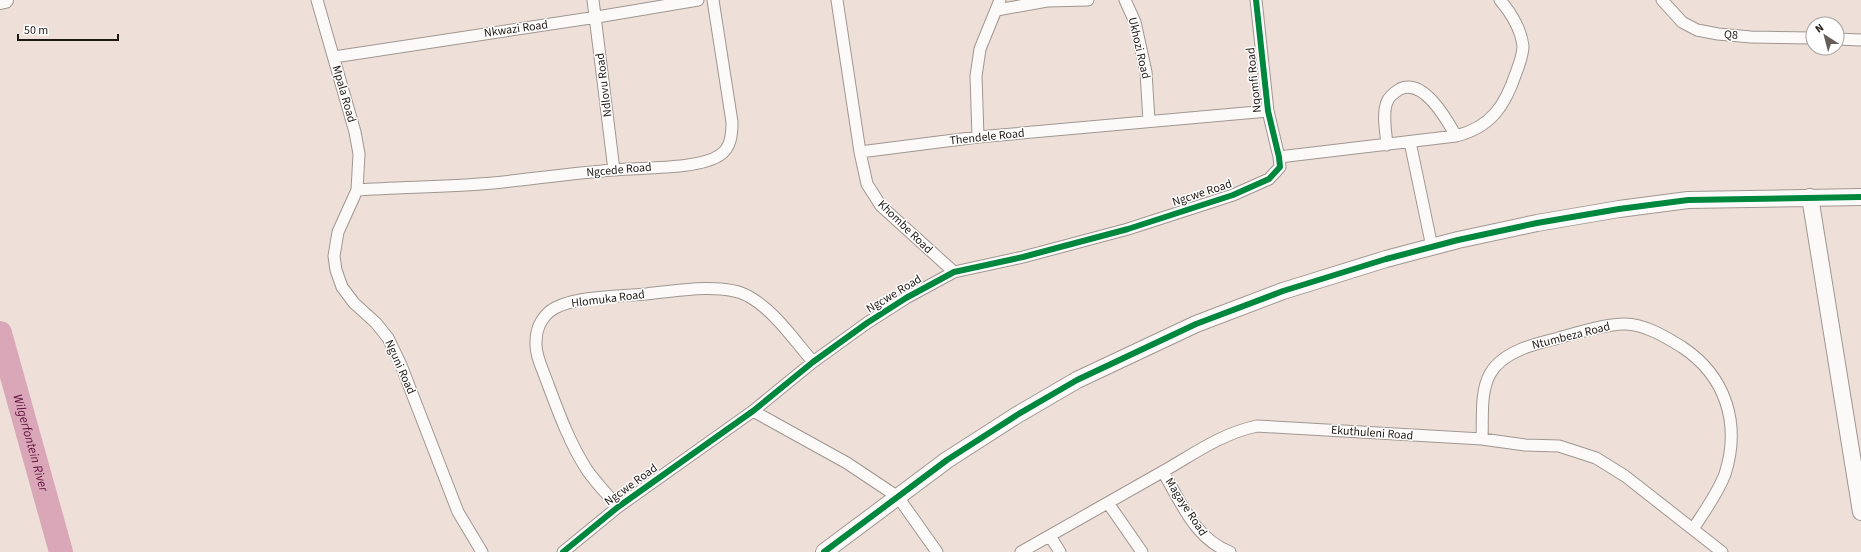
<svg xmlns="http://www.w3.org/2000/svg" width="1861" height="552" font-family="'Source Sans 3',sans-serif">
	<style>
		.lines { fill: none; stroke-linecap: round; stroke-linejoin: round }
		.river { stroke: #daa7b9; stroke-width: 24 }
		.street-casing { stroke: #a09691; stroke-width: 13 }
		.secondary-casing { stroke: #a09691; stroke-width: 18 }
		.street { stroke: #fcfaf9; stroke-width: 11 }
		.secondary { stroke: #fcfaf9; stroke-width: 16 }
		.cycleway-casing { stroke: #fff; stroke-width: 8 }
		.cycleway { stroke: #00873e; stroke-width: 6 }
		.labels { text-anchor: middle; dominant-baseline: central; stroke-width: 3; stroke-linejoin: round; paint-order: stroke }
		.street-label { font-size: 12px; fill: #1f1712; stroke: #fff }
		.water-label { font-size: 13px; font-style: italic; fill: #5e0f3b; stroke: #fff }
	</style>
	<rect width="100%" height="100%" fill="#eee0d9"/>
	<g class="lines">
		<path class="river" id="s1" d="M0,333L61,552"/>
		<g class="street-casing">
			<path id="street" d="M317,0L355,132L359,154L357,190L338,232L334,256L336,270L342,287L354,303L376,323L388,338L401,365L458,512L482,552
				M593,0L614,170
				M837,0L860,152L867,184L881,206L954,272
				M1125,0L1135,22L1146,72L1149,121
				M1662,0L1682,22L1697,30L1718,34L1751,37L1813,38
				M997,10L1047,1L1088,0
				M1837,39L1861,40
				M334,57L597,17L698,0
				M978,137L976,76L980,49L1000,0
				M1410,142L1432,247
				M1387,145C1386,132 1382,114 1387,102C1389,96 1395,92 1400,89C1424,78 1447,120 1456,136
				M860,152L978,137L1268,111
				M1279,157L1456,136C1491,127 1505,106 1516,73C1519,65 1523,55 1523,46C1521,29 1511,13 1500,0
				M357,190C402,187 448,187 493,183C533,179 573,173 613,170C641,167 698,170 720,155C731,148 732,134 732,122L713,0
				M753,411L847,463L898,497L937,552
				M1482,439C1483,418 1480,392 1490,374C1502,352 1534,344 1555,339C1577,333 1601,325 1623,324C1643,323 1666,337 1682,347C1726,376 1741,424 1725,474C1718,493 1704,512 1693,529
				M1163,472C1181,502 1195,539 1230,552
				M1108,503L1142,552
				M618,507C608,495 596,483 587,470C569,442 558,411 546,379C542,368 535,354 536,342C536,330 540,320 549,312C568,296 621,296 646,294C673,291 724,282 748,296C774,310 794,340 813,362
				M1050,536L1060,552
				M563,552L618,507L753,411L813,362L867,323L906,298L954,272L1023,257L1128,229L1233,195L1269,179L1280,167L1279,157L1268,111L1256,0
				M1021,552C1068,525 1115,499 1162,472C1194,454 1220,434 1257,426L1482,439L1525,445L1559,446L1596,458L1625,476L1722,552"/>
		</g>
		<g class="secondary-casing">
			<path id="secondary" d="M0,1L5,0
				M1810,197L1861,512
				M824,552L947,460L1017,415L1077,380L1196,324L1283,291L1386,259L1458,240L1537,223L1619,209L1688,200L1861,197"/>
		</g>
		<use href="#street" class="street"/>
		<use href="#secondary" class="secondary"/>
		<g class="cycleway-casing">
			<path id="cycleway" d="M563,552L618,507L753,411L813,362L867,323L906,298L954,272L1023,257L1128,229L1233,195L1269,179L1280,167L1279,157L1268,111L1256,0
				M824,552L947,460L1017,415L1077,380L1196,324L1283,291L1386,259L1458,240L1537,223L1619,209L1688,200L1861,197"/>
		</g>
		<use href="#cycleway" class="cycleway"/>
	</g>
	<g class="labels">
		<g class="street-label">
			<text transform="translate(516 29) rotate(-8)">Nkwazi Road</text>
			<text transform="translate(1731 35) rotate(4)">Q8</text>
			<text transform="translate(1139 48) rotate(77)">Ukhozi Road</text>
			<text transform="translate(1254 80) rotate(-96)">Nqomfi Road</text>
			<text transform="translate(604 85) rotate(-97)">Ndlovu Road</text>
			<text transform="translate(344 94) rotate(74)">Mpala Road</text>
			<text transform="translate(987 137) rotate(-6)">Thendele Road</text>
			<text transform="translate(619 170) rotate(-5)">Ngcede Road</text>
			<text transform="translate(1202 193) rotate(-18)">Ngcwe Road</text>
			<text transform="translate(905 227) rotate(44)">Khombe Road</text>
			<text transform="translate(894 294) rotate(-31)">Ngcwe Road</text>
			<text transform="translate(608 299) rotate(-7)">Hlomuka Road</text>
			<text transform="translate(1571 336) rotate(-14)">Ntumbeza Road</text>
			<text transform="translate(400 367) rotate(66)">Nguni Road</text>
			<text transform="translate(1372 433) rotate(4)">Ekuthuleni Road</text>
			<text transform="translate(631 485) rotate(-36)">Ngcwe Road</text>
			<text transform="translate(1186 507) rotate(57)">Magaye Road</text>
		</g>
		<g class="water-label">
			<text stroke="none"><textPath href="#s1" startOffset="114">Wilgerfontein River</textPath></text>
		</g>
	</g>
	<g transform="translate(1825 36) rotate(324)"><circle r="19" fill="#ffffff" stroke="#a5a2a0"/>
	<path d="M0-3L7 15L0 10L-7 15Z" fill="#675d58"/>
	<text y="-6" font-size="11" font-weight="bold" text-anchor="middle" fill="#1f1712">N</text>
	</g>
	<path d="M18 34v6h100v-6" fill="none" stroke="#1f1712" stroke-width="2"/>
	<text x="24" y="34" font-size="12" fill="#1f1712" stroke="#ffffff" stroke-width="3" paint-order="stroke">50 m</text>
</svg>
